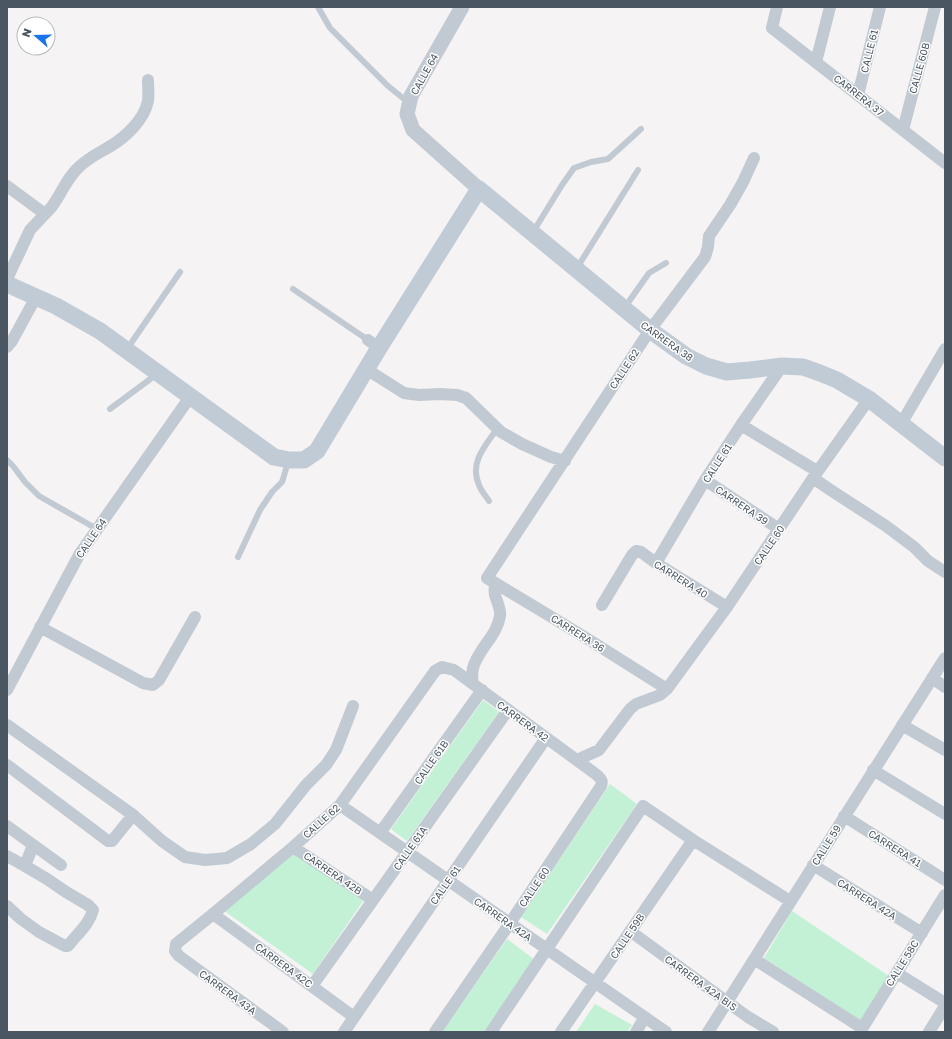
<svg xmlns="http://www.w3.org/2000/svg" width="952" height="1039" font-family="'Golos Text',sans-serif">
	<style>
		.green { fill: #c3f1d5 }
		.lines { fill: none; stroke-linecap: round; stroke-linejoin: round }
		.service { stroke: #c1cad2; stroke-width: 6 }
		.minor { stroke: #c1cad2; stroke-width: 12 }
		.tertiary { stroke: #c1cad2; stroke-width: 15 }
		.secondary { stroke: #c1cbd6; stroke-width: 17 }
		.labels { text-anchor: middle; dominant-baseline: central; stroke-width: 3; stroke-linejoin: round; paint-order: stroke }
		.street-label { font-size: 10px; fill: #4a5661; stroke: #fff }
	</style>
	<rect width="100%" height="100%" fill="#f5f3f3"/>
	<path class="green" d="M483,700L499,712L407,841L391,829Z
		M610,784L637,804L547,934L521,917Z
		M293,852L363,901L313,974L223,910Z
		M792,911L889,976L861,1021L764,958Z
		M507,939L535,960L484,1032H442Z
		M595,1004L632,1025L627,1032H576Z"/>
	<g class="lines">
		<path class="service" d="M318,7L330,28L388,86L409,103
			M533,232L562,185L574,168L591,162L608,159L641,129
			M577,268L638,170
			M293,289L368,340
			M625,307L649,273L666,263
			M127,349L180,272
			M110,409L157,374
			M7,460L13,466L25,482L39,496L97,529
			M489,501C486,496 481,491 479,485C469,463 485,446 497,429
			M238,557L260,510L272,492L282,482L283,479L288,462"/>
		<path class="minor" d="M777,7L772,28L945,163
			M816,62L830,7
			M858,95L880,7
			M903,130L935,7
			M7,186L45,214L30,230L7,279
			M45,214C48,211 51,208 53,205C63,191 66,179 79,167C88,158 99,153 109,147C126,137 144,120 148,101C149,94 148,87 148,80
			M368,340L379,348
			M7,347L12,341L36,297
			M366,369L404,393L419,395L440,394L457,395L466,398L501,432L522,444L551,457L565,461
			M901,424L945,349
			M741,425L817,471
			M813,478L829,489L886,526L914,547L928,561L945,572
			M705,480L779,529
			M656,563L705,480L741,425L782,366
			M602,605L632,555L636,551L641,552L656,563L727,607
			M40,627L143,683L153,685L159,680L195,617
			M932,678L945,687
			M473,684C472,679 472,674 473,668C478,649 497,636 500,616C501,609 497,602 495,595C494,591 495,587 495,583
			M667,689L583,636L487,578L650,330L705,257L708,247L709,236L730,205L743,182L754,158
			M7,690L79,555L190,397
			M7,725L133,815L162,841L185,857L205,860L227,858L251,844L275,824L306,785L326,765L336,750L353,706
			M902,725L945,750
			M577,760L599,750L630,709L636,704L660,695L667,689L727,607L813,478L869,399
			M7,765L108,841H112L133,815
			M873,770L945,814
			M340,805L666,1032
			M844,816L945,880
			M7,826L61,865
			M380,833L482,690
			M293,847L373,900
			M7,856L25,866L33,845
			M813,865L922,933
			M7,906L21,919L39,932L65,946H68C77,934 89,925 93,910L88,905L66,892L47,879L25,866
			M213,914L354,1017
			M630,931L748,1017L773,1032
			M754,959L862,1028
			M897,973L945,1003
			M312,986L508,710
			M283,1032L179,956L175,951L176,944L213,914L293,847L340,805L435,671L442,667L454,670L597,775C601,779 603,780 601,786L510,923L435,1032
			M344,1032L546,738
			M491,1032L643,806L693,840L790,901
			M561,1032L693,840
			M636,1032L645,1017
			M708,1032L945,658
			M860,1032L945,895
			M929,1032L945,1006"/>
		<path class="tertiary" d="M462,7L411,96L407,114L413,130L479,189"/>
		<path class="secondary" d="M7,284L56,306L100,331L274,457L289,460H304L317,451L379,348L479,189L650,330L686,356L706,366L727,372L750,370L782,366L803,367L820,373L837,380L869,399L945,458"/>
	</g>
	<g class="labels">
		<g class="street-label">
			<text transform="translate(869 51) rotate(-76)">CALLE 61</text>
			<text transform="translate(919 68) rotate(-75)">CALLE 60B</text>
			<text transform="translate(424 74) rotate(-61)">CALLE 64</text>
			<text transform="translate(859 95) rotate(38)">CARRERA 37</text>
			<text transform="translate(667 341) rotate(35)">CARRERA 38</text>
			<text transform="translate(624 369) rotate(-57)">CALLE 62</text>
			<text transform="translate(717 463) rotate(-57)">CALLE 61</text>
			<text transform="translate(742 505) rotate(34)">CARRERA 39</text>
			<text transform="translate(91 538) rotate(-56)">CALLE 64</text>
			<text transform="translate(769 545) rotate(-56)">CALLE 60</text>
			<text transform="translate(681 579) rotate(32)">CARRERA 40</text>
			<text transform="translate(578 633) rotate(32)">CARRERA 36</text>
			<text transform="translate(523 721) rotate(36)">CARRERA 42</text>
			<text transform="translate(431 762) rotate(-55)">CALLE 61B</text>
			<text transform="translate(321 821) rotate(-42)">CALLE 62</text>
			<text transform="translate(826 845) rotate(-58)">CALLE 59</text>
			<text transform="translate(410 848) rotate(-55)">CALLE 61A</text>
			<text transform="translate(895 848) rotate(32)">CARRERA 41</text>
			<text transform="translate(333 873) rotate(34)">CARRERA 42B</text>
			<text transform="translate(445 885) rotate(-55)">CALLE 61</text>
			<text transform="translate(534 887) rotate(-56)">CALLE 60</text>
			<text transform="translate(867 899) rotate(32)">CARRERA 42A</text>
			<text transform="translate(503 919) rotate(35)">CARRERA 42A</text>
			<text transform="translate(627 936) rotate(-56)">CALLE 59B</text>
			<text transform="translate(902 963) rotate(-58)">CALLE 58C</text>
			<text transform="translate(284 965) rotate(36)">CARRERA 42C</text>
			<text transform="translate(701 983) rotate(36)">CARRERA 42A BIS</text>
			<text transform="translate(228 992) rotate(36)">CARRERA 43A</text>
		</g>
	</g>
	<rect width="952" height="1039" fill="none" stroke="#4a5661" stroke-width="16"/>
	<g transform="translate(36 36) rotate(290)"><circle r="19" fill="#ffffff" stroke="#b7bbc0"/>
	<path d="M0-3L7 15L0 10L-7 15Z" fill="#1a73e8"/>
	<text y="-6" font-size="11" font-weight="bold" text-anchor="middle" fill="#4a5661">N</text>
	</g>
</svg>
